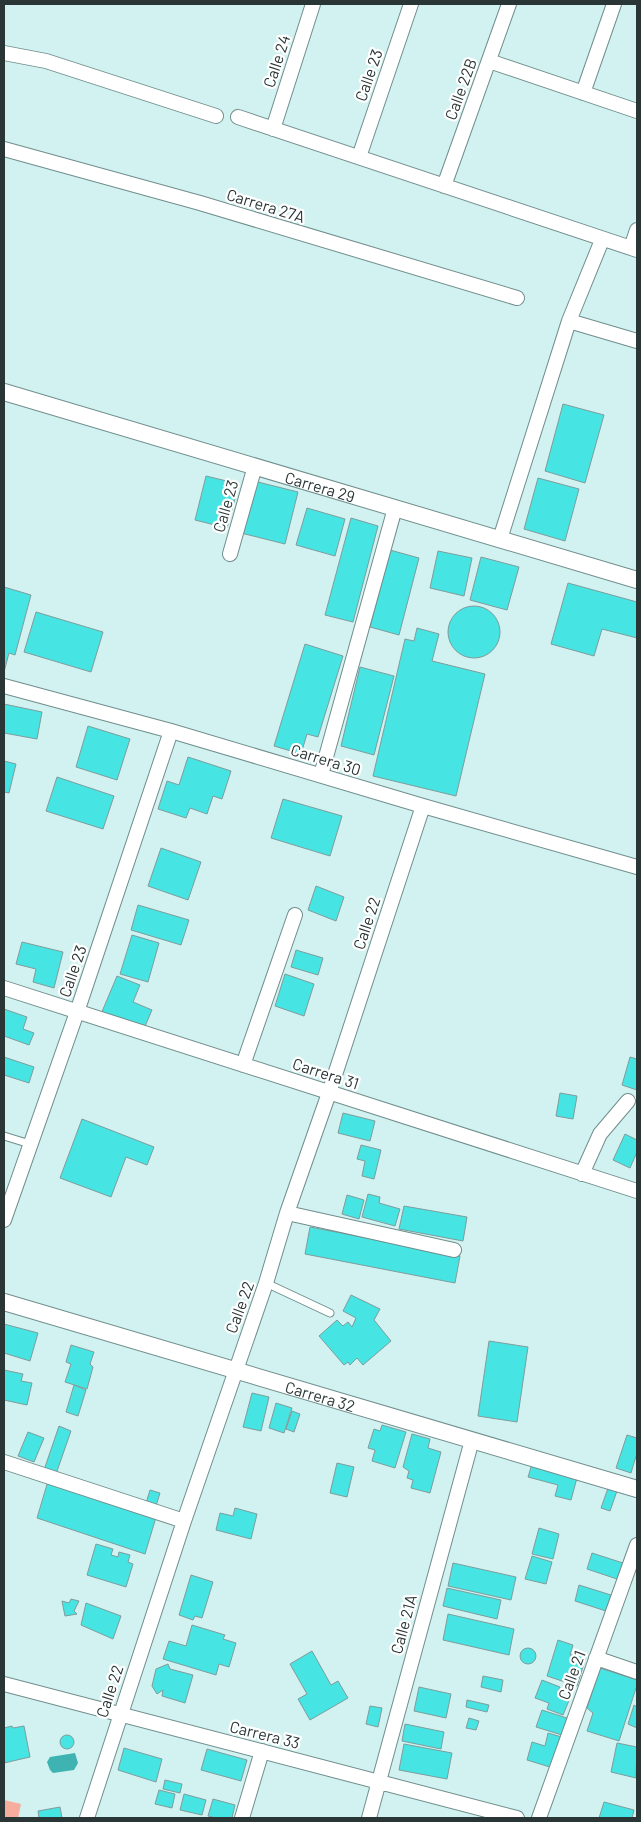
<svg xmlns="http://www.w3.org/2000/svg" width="641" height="1822" font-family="Barlow,sans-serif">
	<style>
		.green { fill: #f6ad9d }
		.water { fill: #3eb3b1 }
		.building { fill: #46e4e2; stroke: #7e9d9c }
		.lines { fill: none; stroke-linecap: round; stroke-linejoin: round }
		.service-casing { stroke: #708e8d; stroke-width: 9 }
		.minor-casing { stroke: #708e8d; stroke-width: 16 }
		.tertiary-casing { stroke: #708e8d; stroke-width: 18 }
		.service { stroke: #fff; stroke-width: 7 }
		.minor { stroke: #fff; stroke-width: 14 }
		.tertiary { stroke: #fff; stroke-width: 16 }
		.labels { text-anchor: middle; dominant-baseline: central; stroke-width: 4.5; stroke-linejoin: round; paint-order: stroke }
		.street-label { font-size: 16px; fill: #293635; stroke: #fff }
	</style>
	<rect width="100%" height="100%" fill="#d1f2f0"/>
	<path class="green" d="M4,1800L21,1804L18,1818H4Z"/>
	<path class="water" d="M75,1753L78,1763L74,1770L53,1773L50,1770L47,1762L50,1757Z"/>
	<path class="building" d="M563,404L604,415L585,483L545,471Z
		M206,476L239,484L227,528L195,520Z
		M538,478L579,489L565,541L524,529Z
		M254,481L298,492L285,544L241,533Z
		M307,508L345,519L335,556L296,545Z
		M351,518L378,526L353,622L325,615Z
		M390,550L419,558L399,635L370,627Z
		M438,551L472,558L464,596L430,588Z
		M481,557L519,567L507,610L470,600Z
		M568,583L637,602V638L602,629L594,656L551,644Z
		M4,587L31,595L15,655L9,653L4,672Z
		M448 632a26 26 0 1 1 52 0a26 26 0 1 1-52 0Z
		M36,612L103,632L91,672L24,652Z
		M417,628L439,634L432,661L485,674L456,796L373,776L405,639L414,641Z
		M305,644L343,656L318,737L307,734L301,754L274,746Z
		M360,667L394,676L374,755L341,746Z
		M4,704L42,712L37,739L4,733Z
		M88,726L130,739L117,780L76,767Z
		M188,757L231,771L222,799L213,796L207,814L190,808L186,818L158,809L167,781L179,785Z
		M4,761L16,764L9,793L4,792Z
		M57,777L114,796L103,829L46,811Z
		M283,799L342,816L330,856L271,838Z
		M161,848L201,862L188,900L148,886Z
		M316,886L344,897L336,921L308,910Z
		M138,905L189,920L181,945L131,930Z
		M132,935L159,943L148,982L120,974Z
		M22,942L63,952L54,988L33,982L36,969L16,964Z
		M296,950L323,958L318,975L291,967Z
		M285,974L314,984L304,1016L275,1006Z
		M117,976L140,985L133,1002L152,1010L143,1031L101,1014Z
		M4,1009L27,1017L23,1029L34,1033L29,1045L4,1036Z
		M4,1057L34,1067L29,1083L4,1075Z
		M630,1057L637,1059V1090L622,1085Z
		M560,1093L577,1096L573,1119L556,1116Z
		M343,1113L375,1121L370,1141L338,1133Z
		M82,1119L154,1147L147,1165L126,1157L111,1197L60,1178Z
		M625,1134L637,1140V1152L630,1168L613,1160Z
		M361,1145L381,1150L374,1179L362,1176L365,1161L357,1159Z
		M368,1194L380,1197L379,1203L400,1209L395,1226L362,1217Z
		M347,1195L364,1200L359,1219L342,1214Z
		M404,1206L467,1217L463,1241L399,1229Z
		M310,1227L460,1256L455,1283L305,1254Z
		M351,1295L380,1309L374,1320L391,1341L363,1365L357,1358L350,1365L348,1362L344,1365L319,1336L337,1320L343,1326L348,1322L352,1327L356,1318L343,1311Z
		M4,1324L38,1333L30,1361L4,1353Z
		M489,1341L528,1347L517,1422L478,1416Z
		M71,1345L94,1352L90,1364L93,1367L87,1389L65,1382L71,1364L66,1362Z
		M4,1370L23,1374L21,1381L32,1383L27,1405L4,1400Z
		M74,1385L86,1390L78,1416L66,1412Z
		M252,1393L269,1397L261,1431L243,1427Z
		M276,1403L292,1408L284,1433L269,1428Z
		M292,1411L300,1414L294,1432L286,1429Z
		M382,1425L406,1432L395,1468L372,1461L375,1450L368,1448L374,1429L380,1431Z
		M59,1426L71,1431L56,1474L44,1470Z
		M28,1432L44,1438L34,1462L18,1456Z
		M412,1434L430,1439L428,1448L441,1452L430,1493L411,1488L413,1480L407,1478L409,1471L403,1467Z
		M627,1435L637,1438V1453L631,1473L616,1468Z
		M337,1463L354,1467L347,1497L330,1493Z
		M532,1464L577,1478L571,1500L555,1496L558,1485L528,1477Z
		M48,1481L157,1514L145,1554L37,1518Z
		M608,1488L617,1491L610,1511L601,1508Z
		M150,1490L160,1493L156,1506L146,1503Z
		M235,1508L257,1514L251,1539L216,1530L220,1513L233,1516Z
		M539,1528L559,1534L553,1559L532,1554Z
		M96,1544L113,1549L111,1555L118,1557L119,1552L130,1555L128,1562L133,1564L126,1587L87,1575Z
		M592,1553L623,1563L617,1579L587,1569Z
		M532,1556L552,1562L546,1584L525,1579Z
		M453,1563L516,1577L511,1600L448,1586Z
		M191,1575L213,1582L202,1618L195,1616L193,1620L179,1615Z
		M579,1585L611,1595L606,1611L575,1601Z
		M447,1588L501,1600L497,1619L443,1606Z
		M71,1599L79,1601L74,1611L77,1614L65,1616L62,1601L69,1603Z
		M86,1603L121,1616L113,1639L81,1625Z
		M448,1614L514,1629L509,1655L443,1640Z
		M192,1625L225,1635L223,1639L236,1643L229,1667L219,1664L216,1675L163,1659L169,1641L186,1646Z
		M558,1640L573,1645L570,1655L579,1654L586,1657L577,1686L547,1676Z
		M520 1656a8 8 0 1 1 16 0a8 8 0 1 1-16 0Z
		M312,1651L331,1685L338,1681L348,1698L310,1720L298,1699L307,1694L290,1664Z
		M168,1664L170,1669L193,1675L185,1703L162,1696L163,1690L157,1694L152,1686L156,1669Z
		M600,1668L637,1680V1685L619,1741L587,1731L593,1713L587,1708Z
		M483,1676L503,1680L501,1692L481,1687Z
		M542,1680L560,1687L557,1694L570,1698L563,1715L547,1709L549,1703L535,1698Z
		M419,1687L451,1694L446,1718L414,1711Z
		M467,1700L489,1705L487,1712L466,1707Z
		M634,1705L637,1707V1728L628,1724Z
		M370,1706L382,1708L378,1727L366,1724Z
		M542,1710L567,1718L562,1735L536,1727Z
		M469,1718L479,1721L476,1730L466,1728Z
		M405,1724L444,1732L441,1749L402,1741Z
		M12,1726L13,1728L24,1726L30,1757L4,1763V1728Z
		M548,1733L562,1737L553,1768L527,1760L532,1742L545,1746Z
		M60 1742a7 7 0 1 1 14 0a7 7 0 1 1-14 0Z
		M617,1743L637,1747L636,1778L611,1772Z
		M404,1744L452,1753L447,1779L399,1770Z
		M124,1748L162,1759L156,1782L118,1770Z
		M207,1749L247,1760L241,1781L201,1770Z
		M165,1780L182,1784L180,1793L163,1789Z
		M159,1790L175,1794L172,1808L155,1804Z
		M184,1794L206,1800L202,1815L180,1810Z
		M213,1799L235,1805L232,1818H216L208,1816Z
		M604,1802L634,1810L632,1818H599Z
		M60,1807L62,1818H39L38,1811Z"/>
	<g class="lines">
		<g class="service-casing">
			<path id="service" d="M4,1136L30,1144
				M266,1283L330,1313"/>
		</g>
		<g class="minor-casing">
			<path id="minor" d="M4,53L46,61L216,116
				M489,61L637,111
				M583,93L614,4
				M238,117L637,250
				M273,129L313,4
				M4,149L200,203L517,298
				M359,157L411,4
				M444,186L509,4
				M631,248L637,230
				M569,321L637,341
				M500,539L569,321L602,240
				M230,554L255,466
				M4,686L171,731L423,806L637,867
				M321,775L395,508
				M4,988L637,1191
				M243,1065L295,915
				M582,1174L600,1134L628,1101
				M287,1213L454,1250
				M4,1220L77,1012L171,731
				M4,1462L184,1521
				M596,1658L637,1672
				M4,1684L517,1818
				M87,1818L184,1521L266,1283L287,1213L329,1093L423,806
				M242,1818L262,1751
				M369,1818L472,1440
				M539,1818L637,1545"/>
		</g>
		<g class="tertiary-casing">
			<g id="tertiary">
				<path id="s1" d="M4,392L637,580"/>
				<path id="s2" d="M4,1302L637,1489"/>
			</g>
		</g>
		<use href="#service" class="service"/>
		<use href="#minor" class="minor"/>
		<use href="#tertiary" class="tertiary"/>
	</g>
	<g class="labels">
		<g class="street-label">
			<text transform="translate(276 61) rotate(-72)">Calle 24</text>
			<text transform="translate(368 75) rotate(-71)">Calle 23</text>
			<text transform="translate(460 89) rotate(-70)">Calle 22B</text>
			<text transform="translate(266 205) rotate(17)">Carrera 27A</text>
			<text stroke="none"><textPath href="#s1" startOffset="330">Carrera 29</textPath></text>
			<text transform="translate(225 506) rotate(-74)">Calle 23</text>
			<text transform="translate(326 759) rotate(17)">Carrera 30</text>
			<text transform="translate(366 923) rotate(-72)">Calle 22</text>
			<text transform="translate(72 971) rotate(-71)">Calle 23</text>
			<text transform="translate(326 1073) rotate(18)">Carrera 31</text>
			<text transform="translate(239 1307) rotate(-70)">Calle 22</text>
			<text stroke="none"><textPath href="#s2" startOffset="330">Carrera 32</textPath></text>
			<text transform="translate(403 1624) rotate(-75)">Calle 21A</text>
			<text transform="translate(571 1675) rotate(-70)">Calle 21</text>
			<text transform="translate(109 1691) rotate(-72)">Calle 22</text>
			<text transform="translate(265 1734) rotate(14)">Carrera 33</text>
		</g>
	</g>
	<rect width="641" height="1822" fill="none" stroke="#293635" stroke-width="10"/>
</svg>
